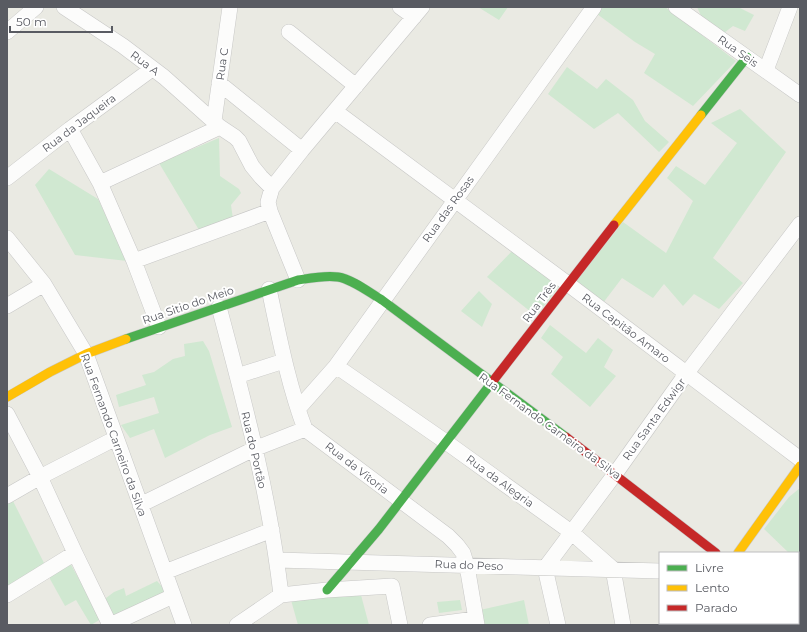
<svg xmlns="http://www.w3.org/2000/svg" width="807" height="632" font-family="Montserrat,sans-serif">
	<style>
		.green { fill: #d0e8d1 }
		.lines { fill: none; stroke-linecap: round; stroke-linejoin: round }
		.street-casing { stroke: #c7c7c6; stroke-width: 16 }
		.fast-casing { stroke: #c9c9c9; stroke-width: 10 }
		.slow-casing { stroke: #c9c9c9; stroke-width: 10 }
		.jam-casing { stroke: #c9c9c9; stroke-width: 10 }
		.street { stroke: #fcfcfb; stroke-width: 15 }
		.fast { stroke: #4caf50; stroke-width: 9 }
		.slow { stroke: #ffc107; stroke-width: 9 }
		.jam { stroke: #c62828; stroke-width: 9 }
		.labels { text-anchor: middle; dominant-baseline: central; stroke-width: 4; stroke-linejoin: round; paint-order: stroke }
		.street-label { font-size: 11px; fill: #595b62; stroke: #fff }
	</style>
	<rect width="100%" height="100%" fill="#eaeae3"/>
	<path class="green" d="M478,7H508L499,20Z
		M602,7H665L736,61L693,106L644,73L655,54L635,42L597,14Z
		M697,7H738L754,15L745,31L733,26L724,33L702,18Z
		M567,67L597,89L606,79L633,100L645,121L669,142L659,152L618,113L594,129L548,94Z
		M740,109L786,152L713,258L743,283L719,309L694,294L683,306L664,284L653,298L622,278L603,303L575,283L623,222L666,253L693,201L667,178L676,166L705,185L737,143L711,123Z
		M219,138L220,176L239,189L241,193L231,205L233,219L199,230L159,163Z
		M49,169L98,199L127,261L75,255L35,185Z
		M514,249L560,285L536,316L487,277Z
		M479,291L492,304L482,327L461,311Z
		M550,325L586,353L598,338L613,350L604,367L616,376L590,407L551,374L563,357L541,338Z
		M203,341L209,351L232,427L210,435L165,458L154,429L130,438L121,425L159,413L154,397L119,407L116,395L146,385L142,375L154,372L173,359L185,356L184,344Z
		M800,488V564L798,562V553H789L764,529L789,497Z
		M13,501L44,563L7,587V504Z
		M70,563L101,619L91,625L76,600L65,606L50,579V574Z
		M157,581L166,591L111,621L102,601L114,592L124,588L126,596Z
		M361,595L369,625H298L291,600Z
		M460,600L462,610L439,613L437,602Z
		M524,600L529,625H484L480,610Z"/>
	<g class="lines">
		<g class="street-casing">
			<path id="street" d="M64,7L123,46L164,77L220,127L235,137L239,141L252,166L261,177L272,188
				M400,7L414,17
				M676,7L800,95
				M7,32L36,7
				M289,32L356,86
				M766,70L790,7
				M219,83L302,150
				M335,111L568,284L800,459
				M214,121L230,7
				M70,129L100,183L134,261L159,327
				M7,178L70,129L152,69
				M100,183L220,127
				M7,238L44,284L86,354L184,625
				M134,261L270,211
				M298,280L270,211L268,202L272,188L302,150L422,7
				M269,289C279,336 288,384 305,429L448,536L457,545L463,553L467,566L477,625
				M7,306L44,284
				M219,307C244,401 270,497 281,595
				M336,366L446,442L571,532L613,569L623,625
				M237,376L284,361
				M298,409L336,366L594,7
				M7,414L40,477L75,553L110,625
				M7,496L40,477L116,438
				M140,505L254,449L305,429
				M277,560L660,571
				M165,572L272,530
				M7,595L75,553
				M698,623V625
				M751,623V625
				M790,623L792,625
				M110,625L173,596
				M237,625L281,595L327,590L392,586L400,625
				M430,625L475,619
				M558,625L545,568L615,474L686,374L800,224"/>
		</g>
		<g class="fast-casing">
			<path id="fast" d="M701,115L747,57
				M126,339L298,280C311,278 325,275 338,277C352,279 370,293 382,300L566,437
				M327,590L379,529L493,381"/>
		</g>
		<g class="slow-casing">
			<path id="slow" d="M614,225L701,115
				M7,397L50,372L86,354L126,339
				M738,553L800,466"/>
		</g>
		<g class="jam-casing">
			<path id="jam" d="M493,381L614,225
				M566,437L716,553"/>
		</g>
		<use href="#street" class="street"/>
		<use href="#fast" class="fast"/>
		<use href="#slow" class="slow"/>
		<use href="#jam" class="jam"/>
	</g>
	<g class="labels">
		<g class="street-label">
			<text transform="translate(738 51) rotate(35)">Rua Seis</text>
			<text transform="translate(145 63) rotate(37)">Rua A</text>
			<text transform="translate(222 64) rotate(-82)">Rua C</text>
			<text transform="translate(79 123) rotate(-37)">Rua da Jaqueira</text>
			<text transform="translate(448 209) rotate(-54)">Rua das Rosas</text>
			<text transform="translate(539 302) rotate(-53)">Rua Três</text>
			<text transform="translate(188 305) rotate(-19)">Rua Sitio do Meio</text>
			<text transform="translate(626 328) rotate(37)">Rua Capitão Amaro</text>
			<text transform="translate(654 419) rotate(-54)">Rua Santa Edwigr</text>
			<text transform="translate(550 426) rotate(36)">Rua Fernando Carneiro da Silva</text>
			<text transform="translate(114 435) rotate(70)">Rua Fernando Carneiro da Silva</text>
			<text transform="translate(254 450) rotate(77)">Rua do Portão</text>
			<text transform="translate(357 468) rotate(38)">Rua da Vitoria</text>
			<text transform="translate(500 481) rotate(36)">Rua da Alegria</text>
			<text transform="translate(469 565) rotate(2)">Rua do Peso</text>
		</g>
	</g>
	<rect width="807" height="632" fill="none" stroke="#595b62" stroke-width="16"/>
	<rect x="659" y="552" width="140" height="72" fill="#ffffff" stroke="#bdbdc0"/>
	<rect x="667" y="565" width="20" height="6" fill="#4caf50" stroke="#bdbdc0"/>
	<text x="695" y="572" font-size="12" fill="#595b62">Livre</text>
	<rect x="667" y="585" width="20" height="6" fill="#ffc107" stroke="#bdbdc0"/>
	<text x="695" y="592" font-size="12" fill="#595b62">Lento</text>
	<rect x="667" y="605" width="20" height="6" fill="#c62828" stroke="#bdbdc0"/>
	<text x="695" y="612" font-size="12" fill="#595b62">Parado</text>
	<path d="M10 26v6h102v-6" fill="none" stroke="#595b62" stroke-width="2"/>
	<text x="16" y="26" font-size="12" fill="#595b62" stroke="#ffffff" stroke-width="3" paint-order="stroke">50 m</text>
</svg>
